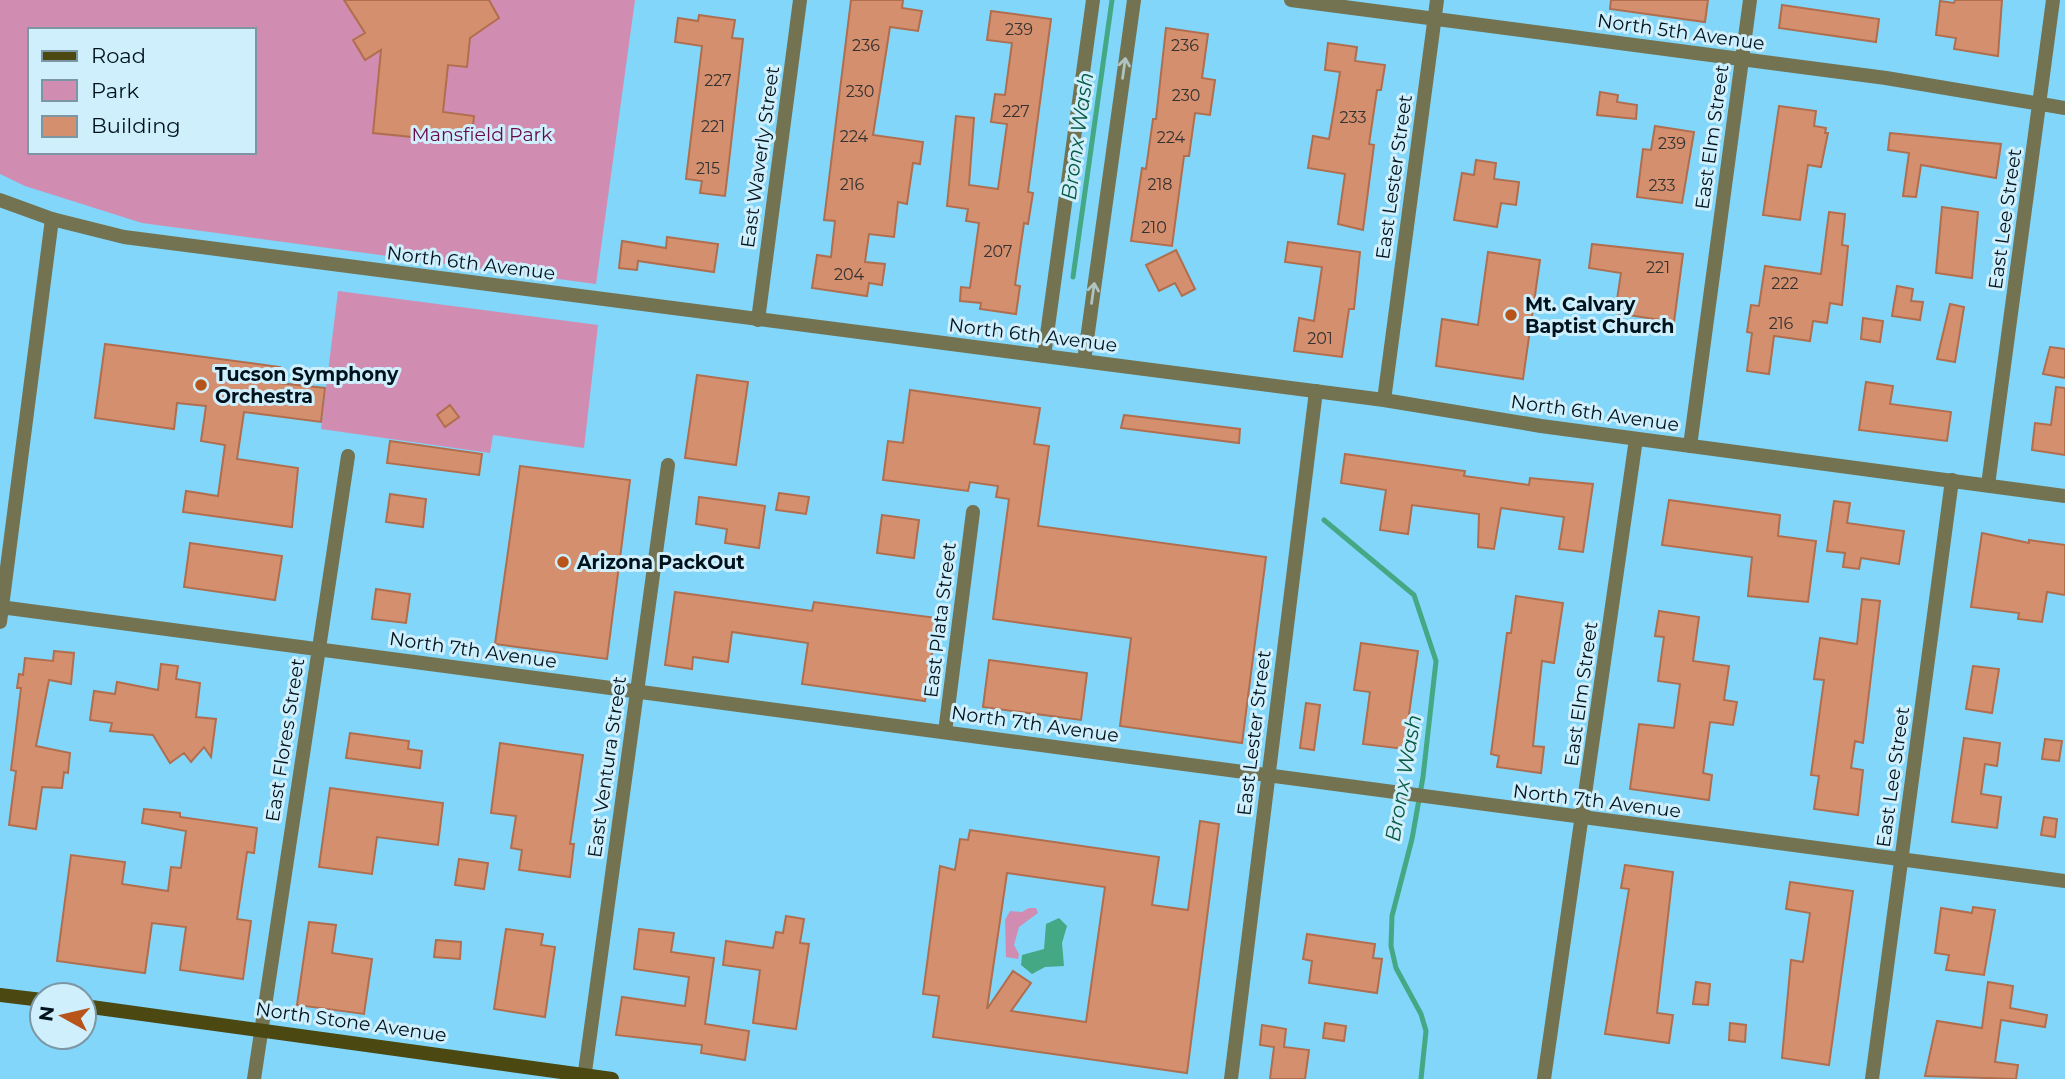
<svg xmlns="http://www.w3.org/2000/svg" width="2065" height="1079" font-family="Montserrat,sans-serif">
	<style>
		.green { fill: #d08db1; fill-rule: evenodd }
		.water { fill: #45a884 }
		.lines { fill: none; stroke-linecap: round; stroke-linejoin: round }
		.stream { stroke: #45a884; stroke-width: 5 }
		.building { fill: #d48f6e; stroke: #b06e4e; stroke-width: 2; fill-rule: evenodd }
		.minor { stroke: #737251; stroke-width: 14 }
		.tertiary { stroke: #737251; stroke-width: 14 }
		.secondary { stroke: #4b4812; stroke-width: 14 }
		.oneway { stroke: #afc3c1 }
		.poi-dot { fill: #b7541a; stroke: #cfeffd; stroke-width: 2.5 }
		.labels { text-anchor: middle; dominant-baseline: central; stroke-width: 6; stroke-linejoin: round; paint-order: stroke }
		.number-label { font-size: 16px; fill: #353231 }
		.street-label { font-size: 19px; fill: #00131d; stroke: #cfeffd }
		.park-label { font-size: 19px; fill: #680b49; stroke: #cfeffd }
		.poi-label { font-size: 19px; font-weight: bold; fill: #00131d; stroke: #cfeffd; text-anchor: start }
		.water-label { font-size: 21px; font-style: italic; fill: #085a42; stroke: #cfeffd }
	</style>
	<rect width="100%" height="100%" fill="#81d6f9"/>
	<path class="green" d="M0,0H635L596,284L142,223L25,186L0,174ZM30,30H254V152H30Z
		M338,291L598,325L584,448L493,435L490,453L321,429Z
		M1029,908H1036L1038,913L1019,927L1014,945L1019,954L1018,959L1006,957L1005,920L1010,911L1022,912Z"/>
	<path class="water" d="M1059,918L1067,926L1062,943L1064,966L1045,967L1032,974L1021,965L1022,955L1044,949L1046,924Z"/>
	<g class="lines">
		<path class="stream" d="M1073,277L1112,0
			M1324,520L1414,595L1436,661L1423,777L1412,839L1392,916L1391,946L1396,968L1421,1014L1426,1031L1421,1079"/>
	</g>
	<path class="building" d="M344,0H489L499,18L470,38L467,67L448,65L443,112L474,116L471,143L373,133L381,50L365,60L353,40L365,33Z
		M851,0H903L902,8L922,11L918,31L890,27L873,135L923,142L920,164L913,163L907,204L898,202L894,237L869,234L865,262L885,264L882,285L869,283L867,296L812,288L817,255L831,257L835,221L824,220Z
		M1611,0H1708L1705,22L1610,9Z
		M1955,0H2002L1998,56L1954,49L1956,38L1936,35L1940,1L1954,3Z
		M1782,5L1879,19L1876,42L1779,28Z
		M991,11L1051,19L1028,192L1033,193L1028,224L1024,223L1015,285L1020,286L1016,314L980,309L981,303L960,301L961,287L970,288L979,223L966,221L968,209L947,206L956,116L974,118L969,185L998,189L1007,124L991,122L995,94L1005,95L1012,43L987,40Z
		M699,15L735,20L732,38L743,39L725,196L700,193L702,181L686,179L702,46L675,42L678,18L698,21Z
		M1166,28L1208,34L1202,78L1215,80L1210,115L1195,113L1189,156H1184L1172,246L1131,241L1142,168L1146,169L1153,119H1156Z
		M1328,43L1357,47L1355,61L1385,65L1381,90H1377L1369,144L1374,145L1363,230L1338,224L1345,174L1308,168L1313,136L1329,139L1336,98L1340,72L1325,70Z
		M1600,92L1618,95L1617,102L1637,105L1636,119L1597,115Z
		M1779,106L1816,111L1814,126L1826,128L1825,133H1828L1821,167L1808,165L1800,220L1763,215Z
		M1655,126L1694,132L1682,203L1637,197L1643,149L1651,150Z
		M1890,133L2001,144L1996,178L1921,165L1916,197L1903,196L1909,153L1888,150Z
		M1476,160L1496,163L1494,179L1519,182L1516,205L1501,203L1497,227L1454,220L1462,173L1474,175Z
		M1942,207L1978,212L1972,278L1936,273Z
		M1829,212L1845,214L1842,245L1848,246L1842,305L1830,303L1827,323L1813,321L1810,341L1774,336L1769,374L1747,371L1752,333L1747,332L1751,305L1759,306L1765,266L1821,274Z
		M667,237L718,244L714,272L638,261L637,270L619,268L622,241L666,248Z
		M1288,242L1360,252L1354,309H1349L1342,357L1294,351L1299,318L1314,321L1322,267L1285,262Z
		M1592,244L1683,254L1674,322L1615,313L1621,273L1589,268Z
		M1176,250L1195,289L1182,296L1175,283L1159,291L1146,265Z
		M1488,252L1540,260L1523,379L1436,366L1442,319L1478,325Z
		M1897,286L1913,289L1911,301L1923,302L1920,320L1892,316Z
		M1950,304L1964,307L1955,362L1937,359Z
		M1863,318L1883,321L1880,342L1861,339Z
		M105,344L280,367L279,383L325,388L321,422L244,412L237,459L298,468L292,527L183,512L186,491L218,496L225,445L201,441L206,406L177,403L174,429L95,418Z
		M2050,347L2065,349V378L2043,374Z
		M697,375L748,382L736,465L685,458Z
		M1866,382L1893,386L1890,404L1951,412L1947,441L1859,430Z
		M2056,387L2065,388V455L2032,450L2035,423L2051,425Z
		M910,390L1040,408L1034,444L1049,446L1038,526L1266,557L1242,743L1120,726L1131,638L993,619L1009,499L996,497L998,486L970,482L968,491L883,480L888,441L903,443Z
		M450,405L459,417L445,427L437,415Z
		M1124,415L1240,429L1239,443L1121,428Z
		M390,441L482,454L479,475L387,463Z
		M1345,454L1465,471L1464,476L1529,485L1530,478L1593,484L1583,552L1559,549L1564,517L1501,508L1494,549L1478,547L1479,514L1412,505L1408,534L1380,530L1386,490L1341,483Z
		M520,466L630,480L607,659L495,644Z
		M779,493L809,497L806,514L776,510Z
		M390,494L426,499L423,527L386,522Z
		M699,497L765,506L759,548L725,543L727,529L696,524Z
		M1669,500L1780,515L1778,536L1816,541L1808,602L1748,596L1752,557L1662,545Z
		M1834,501L1850,503L1847,523L1904,531L1899,564L1861,558L1859,569L1843,567L1845,553L1827,551Z
		M882,515L919,520L914,558L877,553Z
		M1982,533L2029,543V540L2065,545V595L2047,592L2042,622L2018,619L2019,613L1971,607Z
		M190,543L282,556L275,600L184,587Z
		M376,589L410,594L406,623L372,619Z
		M675,592L812,611L814,602L937,618L925,701L802,684L808,643L732,632L728,662L693,657L692,669L665,665Z
		M1516,596L1563,603L1554,663L1542,661L1539,688L1533,746L1544,747L1541,773L1497,767L1499,756L1491,754L1507,633H1511Z
		M1862,599L1880,601L1863,743L1855,741L1851,768L1863,770L1858,815L1814,809L1819,776L1811,775L1824,680L1814,679L1820,638L1857,644Z
		M1659,611L1699,617L1693,661L1729,666L1724,700L1737,702L1733,725L1710,722L1703,773L1712,775L1709,800L1630,789L1639,724L1674,728L1680,684L1658,681L1664,637L1655,636Z
		M1361,643L1418,651L1404,749L1363,744L1370,692L1354,690Z
		M54,651L74,653L71,684L49,680L36,746L70,753L68,773L64,772L62,788L42,787L36,829L9,825L16,771L11,770L21,688H17L19,674L23,675L25,658L53,661Z
		M989,660L1087,673L1081,720L983,707Z
		M161,664L178,666L176,679L200,683L196,717L216,719L211,757L204,747L191,762L184,753L170,763L153,735L110,731L112,723L90,720L94,691L115,694L117,682L158,690Z
		M1973,666L1999,669L1992,713L1966,709Z
		M1306,703L1320,705L1314,750L1300,748Z
		M350,733L409,741L408,749L422,751L420,768L346,758Z
		M1964,738L2000,743L1997,766L1985,764L1981,794L2001,797L1997,828L1952,822Z
		M2045,739L2062,741L2059,761L2042,759Z
		M500,743L583,755L570,844H574L570,877L519,870L522,850L511,848L516,816L491,813Z
		M330,788L443,803L438,845L377,837L372,874L319,867Z
		M144,809L180,813V817L257,828L254,853L247,852L237,919L251,921L243,979L180,970L186,927L152,923L145,973L57,961L71,855L125,862L122,884L168,891L171,867L181,868L186,831L142,823Z
		M2044,817L2057,819L2055,837L2041,835Z
		M1200,821L1219,824L1187,1073L933,1037L939,996L923,994L940,866L955,870L960,839L968,840L970,830L1159,857L1152,905L1188,910ZM1007,873L1105,887L1086,1022L1011,1011L1031,983L1013,971L987,1009Z
		M459,859L488,863L484,889L455,885Z
		M1625,865L1673,872L1657,1013L1673,1015L1669,1043L1605,1034L1629,889L1621,888Z
		M1790,882L1853,891L1829,1065L1782,1058L1791,960L1803,962L1810,913L1786,909Z
		M1973,907L1995,910L1984,975L1946,970L1949,955L1935,953L1941,908L1972,913Z
		M786,916L804,919L800,943L809,944L796,1029L753,1023L760,970L723,965L726,941L773,948L776,932L783,933Z
		M309,922L336,925L332,953L372,959L364,1014L297,1005Z
		M506,929L543,934L541,945L555,947L545,1017L494,1009Z
		M639,929L674,933L671,952L714,958L705,1024L749,1031L745,1060L701,1053L702,1045L616,1035L622,997L685,1006L689,977L634,969Z
		M1307,934L1375,944L1373,958L1382,959L1377,993L1309,983L1312,961L1303,959Z
		M436,940L461,942L460,959L434,957Z
		M1696,982L1710,984L1708,1005L1693,1004Z
		M1988,982L2013,986L2010,1008L2047,1015L2045,1027L2001,1020L1995,1062L2018,1065L2016,1079L1925,1076L1937,1021L1982,1028Z
		M1325,1023L1346,1026L1344,1041L1323,1038Z
		M1730,1023L1746,1025L1745,1042L1729,1040Z
		M1262,1025L1286,1029L1284,1047L1309,1050L1305,1079H1270L1274,1047L1260,1045Z"/>
	<g class="lines">
		<path class="minor" d="M1291,0L1886,78L2065,108
			M758,320L800,0
			M1044,356L1093,0
			M1084,361L1134,0
			M1384,400L1437,0
			M1690,446L1750,0
			M1988,485L2053,0
			M0,607L2065,881
			M0,622L52,219
			M945,732L973,512
			M254,1079L348,456
			M584,1079L668,465
			M1231,1079L1316,391
			M1544,1079L1636,439
			M1872,1079L1952,480"/>
		<path class="tertiary" d="M0,200L52,219L124,237L1384,400L1541,426L2065,496"/>
		<path class="secondary" d="M0,995L42,1000
			M84,1006L612,1079"/>
	</g>
	<defs><path id="oneway-shaft" d="M-6 0H5M1.5-3L5.5 0L1.5 3" fill="none" stroke-width="1.6" stroke-linecap="round" stroke-linejoin="round" transform="scale(1.75)"/></defs>
	<g class="oneway">
		<use href="#oneway-shaft" transform="translate(1124 68) rotate(-82)"/>
		<use href="#oneway-shaft" transform="translate(1093 293) rotate(-82)"/>
	</g>
	<g class="poi-dot">
		<circle cx="1511" cy="315" r="7"/>
		<circle cx="201" cy="385" r="7"/>
		<circle cx="563" cy="562" r="7"/>
	</g>
	<g class="labels">
		<g class="number-label">
			<text x="1019" y="29">239</text>
			<text x="866" y="45">236</text>
			<text x="1185" y="45">236</text>
			<text x="718" y="80">227</text>
			<text x="860" y="91">230</text>
			<text x="1186" y="95">230</text>
			<text x="1016" y="111">227</text>
			<text x="1353" y="117">233</text>
			<text x="713" y="126">221</text>
			<text x="854" y="136">224</text>
			<text x="1171" y="137">224</text>
			<text x="1672" y="143">239</text>
			<text x="708" y="168">215</text>
			<text x="852" y="184">216</text>
			<text x="1160" y="184">218</text>
			<text x="1662" y="185">233</text>
			<text x="1154" y="227">210</text>
			<text x="998" y="251">207</text>
			<text x="1658" y="267">221</text>
			<text x="849" y="274">204</text>
			<text x="1785" y="283">222</text>
			<text x="1781" y="323">216</text>
			<text x="1320" y="338">201</text>
		</g>
		<g class="street-label">
			<text transform="translate(1681 32) rotate(8)">North 5th Avenue</text>
			<text transform="translate(1712 137) rotate(-82)">East Elm Street</text>
			<text transform="translate(760 157) rotate(-82)">East Waverly Street</text>
			<text transform="translate(1394 177) rotate(-82)">East Lester Street</text>
			<text transform="translate(2005 219) rotate(-82)">East Lee Street</text>
			<text transform="translate(471 263) rotate(7)">North 6th Avenue</text>
			<text transform="translate(1033 335) rotate(7)">North 6th Avenue</text>
			<text transform="translate(1595 413) rotate(8)">North 6th Avenue</text>
			<text transform="translate(940 620) rotate(-83)">East Plata Street</text>
			<text transform="translate(473 650) rotate(8)">North 7th Avenue</text>
			<text transform="translate(1581 694) rotate(-82)">East Elm Street</text>
			<text transform="translate(1035 724) rotate(8)">North 7th Avenue</text>
			<text transform="translate(1254 733) rotate(-83)">East Lester Street</text>
			<text transform="translate(285 740) rotate(-81)">East Flores Street</text>
			<text transform="translate(607 767) rotate(-82)">East Ventura Street</text>
			<text transform="translate(1893 777) rotate(-82)">East Lee Street</text>
			<text transform="translate(1597 801) rotate(7)">North 7th Avenue</text>
			<text transform="translate(351 1022) rotate(8)">North Stone Avenue</text>
		</g>
		<g class="park-label">
			<text x="482" y="134">Mansfield Park</text>
		</g>
		<g class="poi-label">
			<text x="1525" y="304">Mt. Calvary<tspan x="1525" dy="22">Baptist Church</tspan></text>
			<text x="215" y="374">Tucson Symphony<tspan x="215" dy="22">Orchestra</tspan></text>
			<text x="577" y="562">Arizona PackOut</text>
		</g>
		<g class="water-label">
			<text transform="translate(1077 136) rotate(-82)">Bronx Wash</text>
			<text transform="translate(1403 778) rotate(-80)">Bronx Wash</text>
		</g>
	</g>
	<rect x="28" y="28" width="228" height="126" fill="#cfeffd" stroke="#7c97a3" stroke-width="2"/>
	<rect x="42" y="51" width="35" height="10" fill="#4b4812" stroke="#7c97a3" stroke-width="2"/>
	<text x="91" y="63" font-size="21" fill="#00131d">Road</text>
	<rect x="42" y="80" width="35" height="21" fill="#d08db1" stroke="#7c97a3" stroke-width="2"/>
	<text x="91" y="98" font-size="21" fill="#00131d">Park</text>
	<rect x="42" y="116" width="35" height="21" fill="#d48f6e" stroke="#7c97a3" stroke-width="2"/>
	<text x="91" y="133" font-size="21" fill="#00131d">Building</text>
	<g transform="translate(63 1016) rotate(278)"><circle r="33" fill="#cfeffd" stroke="#7c97a3" stroke-width="2"/>
	<path d="M0-5L12 26L0 18L-12 26Z" fill="#b7541a"/>
	<text y="-10" font-size="19" font-weight="bold" text-anchor="middle" fill="#00131d">N</text>
	</g>
</svg>
